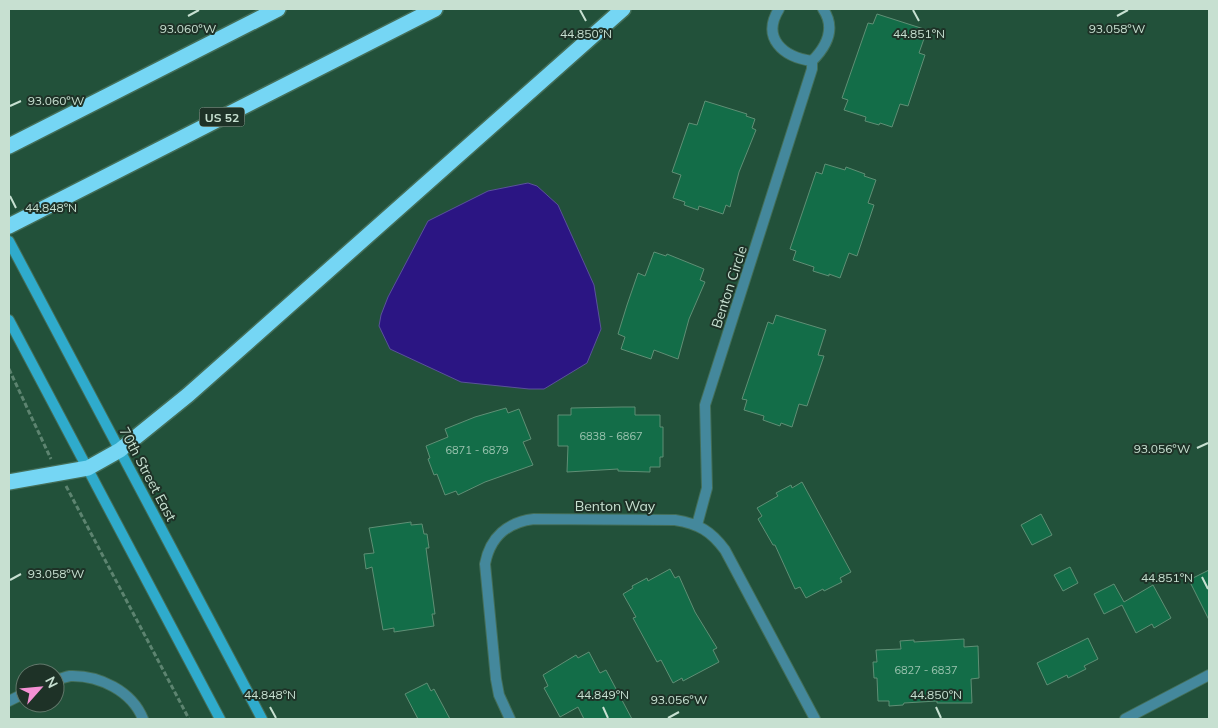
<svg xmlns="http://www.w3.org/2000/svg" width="1218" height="728" font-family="Mulish,sans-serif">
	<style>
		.water { fill: #2b1583; stroke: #5a529a }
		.building { fill: #136d48; stroke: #5f8f75 }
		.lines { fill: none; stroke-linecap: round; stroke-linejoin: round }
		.minor-casing { stroke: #436e58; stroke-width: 12 }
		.tertiary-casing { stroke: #436e58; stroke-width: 12 }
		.secondary-casing { stroke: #436e58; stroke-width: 12 }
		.motorway-casing { stroke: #436e58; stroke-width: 18 }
		.path { stroke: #5d8470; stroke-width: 3; stroke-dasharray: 5 2.5; stroke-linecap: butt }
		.minor { stroke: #44889c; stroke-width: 10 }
		.tertiary { stroke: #44889c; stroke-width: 10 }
		.secondary { stroke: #2fabcc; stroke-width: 10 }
		.motorway { stroke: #75d6f4; stroke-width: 15 }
		.ticks { fill: none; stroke: #c7e0d1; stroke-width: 2 }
		.labels { text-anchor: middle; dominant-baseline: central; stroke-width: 4; stroke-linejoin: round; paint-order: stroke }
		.number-label { font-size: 11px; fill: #9ac3af }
		.shield { fill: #1e3227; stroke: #94ac9e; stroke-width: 1 }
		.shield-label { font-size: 12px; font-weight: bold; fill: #c7e0d1 }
		.street-label { font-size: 14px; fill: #c7e0d1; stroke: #1e3227 }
		.ticks-label { font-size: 12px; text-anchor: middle; fill: #c7e0d1; stroke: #1e3227; stroke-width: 4; stroke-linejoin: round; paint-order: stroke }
	</style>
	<rect width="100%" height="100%" fill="#22513a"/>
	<path class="water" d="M528,183L537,186L558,205L594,285L601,329L587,363L544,389H529L461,382L390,349L379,326L381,315L388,297L428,221L488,191Z"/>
	<path class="building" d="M877,14L927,30L919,53L925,55L908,106L900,104L892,127L880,123L879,125L865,121L866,117L844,110L848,100L842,98L868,23L873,24Z
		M705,101L747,114L746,116L755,119L752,128L756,130L739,172L730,207L726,205L723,214L699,206L698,210L684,205L685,202L673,198L681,175L672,172L689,123L697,125Z
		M825,164L845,170L846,167L865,174L864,176L876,180L868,203L874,205L857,256L849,253L840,278L829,274V276L813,271L814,267L793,260L796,251L790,249L816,172L822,174Z
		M654,252L666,256L667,254L704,269L700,280L705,282L689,319L678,359L654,350L651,359L621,349L625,337L618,334L627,305L638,273L645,276Z
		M776,315L826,330L818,355L824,356L807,406L799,404L792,427L781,423L780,426L763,420L764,416L744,410L747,400L742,399L768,322L773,324Z
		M622,407H635V415H660V427H663V457H660V467H650V472L618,471V469L567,472L568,446H558V415H571V408Z
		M506,408L508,413L519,409L531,439L523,442L533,465L485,482L458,495L456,491L445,495L437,474L434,475L428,459L430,458L426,446L448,437L445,429L475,417Z
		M802,482L851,572L840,578L842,582L824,591L823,589L806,598L800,587L795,589L775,545H773L758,519L762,516L757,508L778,496L776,493L791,485L792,488Z
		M1041,514L1052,535L1032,545L1021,525Z
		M411,522V525L422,524L424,534H427L429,548H426L428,563L435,614H432L434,626L394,632V628L383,630L372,567L366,569L364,554L374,553L369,528Z
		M1070,567L1078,583L1063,591L1054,575Z
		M670,569L675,578L679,576L695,612L717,648L713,650L719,662L683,681L682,678L673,683L661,660L657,662L633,618L636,617L623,594L633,588L632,586L647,578L648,581Z
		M1209,570V620L1189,580Z
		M1114,584L1124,602L1153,585L1171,618L1154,628L1152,624L1136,633L1122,605L1104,614L1094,594Z
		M1088,638L1098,659L1084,666L1086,669L1068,678L1067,675L1047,685L1037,663Z
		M964,639V647L978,646L979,678L971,679L972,703H937V701L904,703L903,705L889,706V701H878L877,678H874L873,662H877L876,650L901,649L900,641L914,640V642Z
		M589,652L600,673L606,670L632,719H584L578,707L560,717L544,688L548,686L543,675L576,655L578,658Z
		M427,683L431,691L434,689L450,719H418L405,694Z"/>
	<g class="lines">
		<g class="minor-casing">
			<path id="minor" d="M779,9C761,38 783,57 812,61C827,46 836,28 823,9
				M697,525L707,488L705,405L812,69V61
				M55,680C60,679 65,677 70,676C99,675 132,691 143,719
				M9,701L25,693
				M510,719L499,695L496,679L485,564C490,537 508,522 534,519L675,520C699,524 711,531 725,550L815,719"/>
		</g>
		<g class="tertiary-casing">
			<path id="tertiary" d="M1125,719L1209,675"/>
		</g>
		<g class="secondary-casing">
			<path id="secondary" d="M9,241L262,719
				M9,320L220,719"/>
		</g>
		<g class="motorway-casing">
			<path id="motorway" d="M9,146L278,9
				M9,226L435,9
				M9,482L88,468L120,450L188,395L623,9"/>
		</g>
		<path class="path" d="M9,369L51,459
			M66,486L189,719"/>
		<use href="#minor" class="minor"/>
		<use href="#tertiary" class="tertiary"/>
		<use href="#secondary" class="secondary"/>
		<use href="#motorway" class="motorway"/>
	</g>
	<path class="ticks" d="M580,10L586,21M913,10L919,21M188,16L199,10M1117,16L1128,10M10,106L21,101M10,196L16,208M1197,448L1208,443M1202,577L1208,589M10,580L21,574M270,707L276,718M603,707L608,718M936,707L941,718M668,718L679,712"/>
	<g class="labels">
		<g class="number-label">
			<text x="611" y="436">6838 - 6867</text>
			<text x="477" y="450">6871 - 6879</text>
			<text x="926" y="670">6827 - 6837</text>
		</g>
		<rect class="shield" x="199.5" y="107.5" width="45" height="19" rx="4"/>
		<g class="shield-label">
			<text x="222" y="117">US 52</text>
		</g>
		<g class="street-label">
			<text transform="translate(729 287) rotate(-72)">Benton Circle</text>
			<text transform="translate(148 474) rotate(62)">70th Street East</text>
			<text x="615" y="506">Benton Way</text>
		</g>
	</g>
	<g class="ticks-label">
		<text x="188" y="33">93.060°W</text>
		<text x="1117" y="33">93.058°W</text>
		<text x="586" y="38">44.850°N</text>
		<text x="919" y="38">44.851°N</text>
		<text x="56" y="105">93.060°W</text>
		<text x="51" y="212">44.848°N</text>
		<text x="1162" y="453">93.056°W</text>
		<text x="56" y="578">93.058°W</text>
		<text x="1167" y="582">44.851°N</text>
		<text x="270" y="699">44.848°N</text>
		<text x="603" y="699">44.849°N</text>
		<text x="936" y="699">44.850°N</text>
		<text x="679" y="704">93.056°W</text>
	</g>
	<rect width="1218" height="728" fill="none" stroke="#c7e0d1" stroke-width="20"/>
	<g transform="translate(40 688) rotate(63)"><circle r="24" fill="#1e3227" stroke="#62786b"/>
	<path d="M0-4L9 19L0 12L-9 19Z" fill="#f491d4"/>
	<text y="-8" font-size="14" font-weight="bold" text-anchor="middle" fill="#c7e0d1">N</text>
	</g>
</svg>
